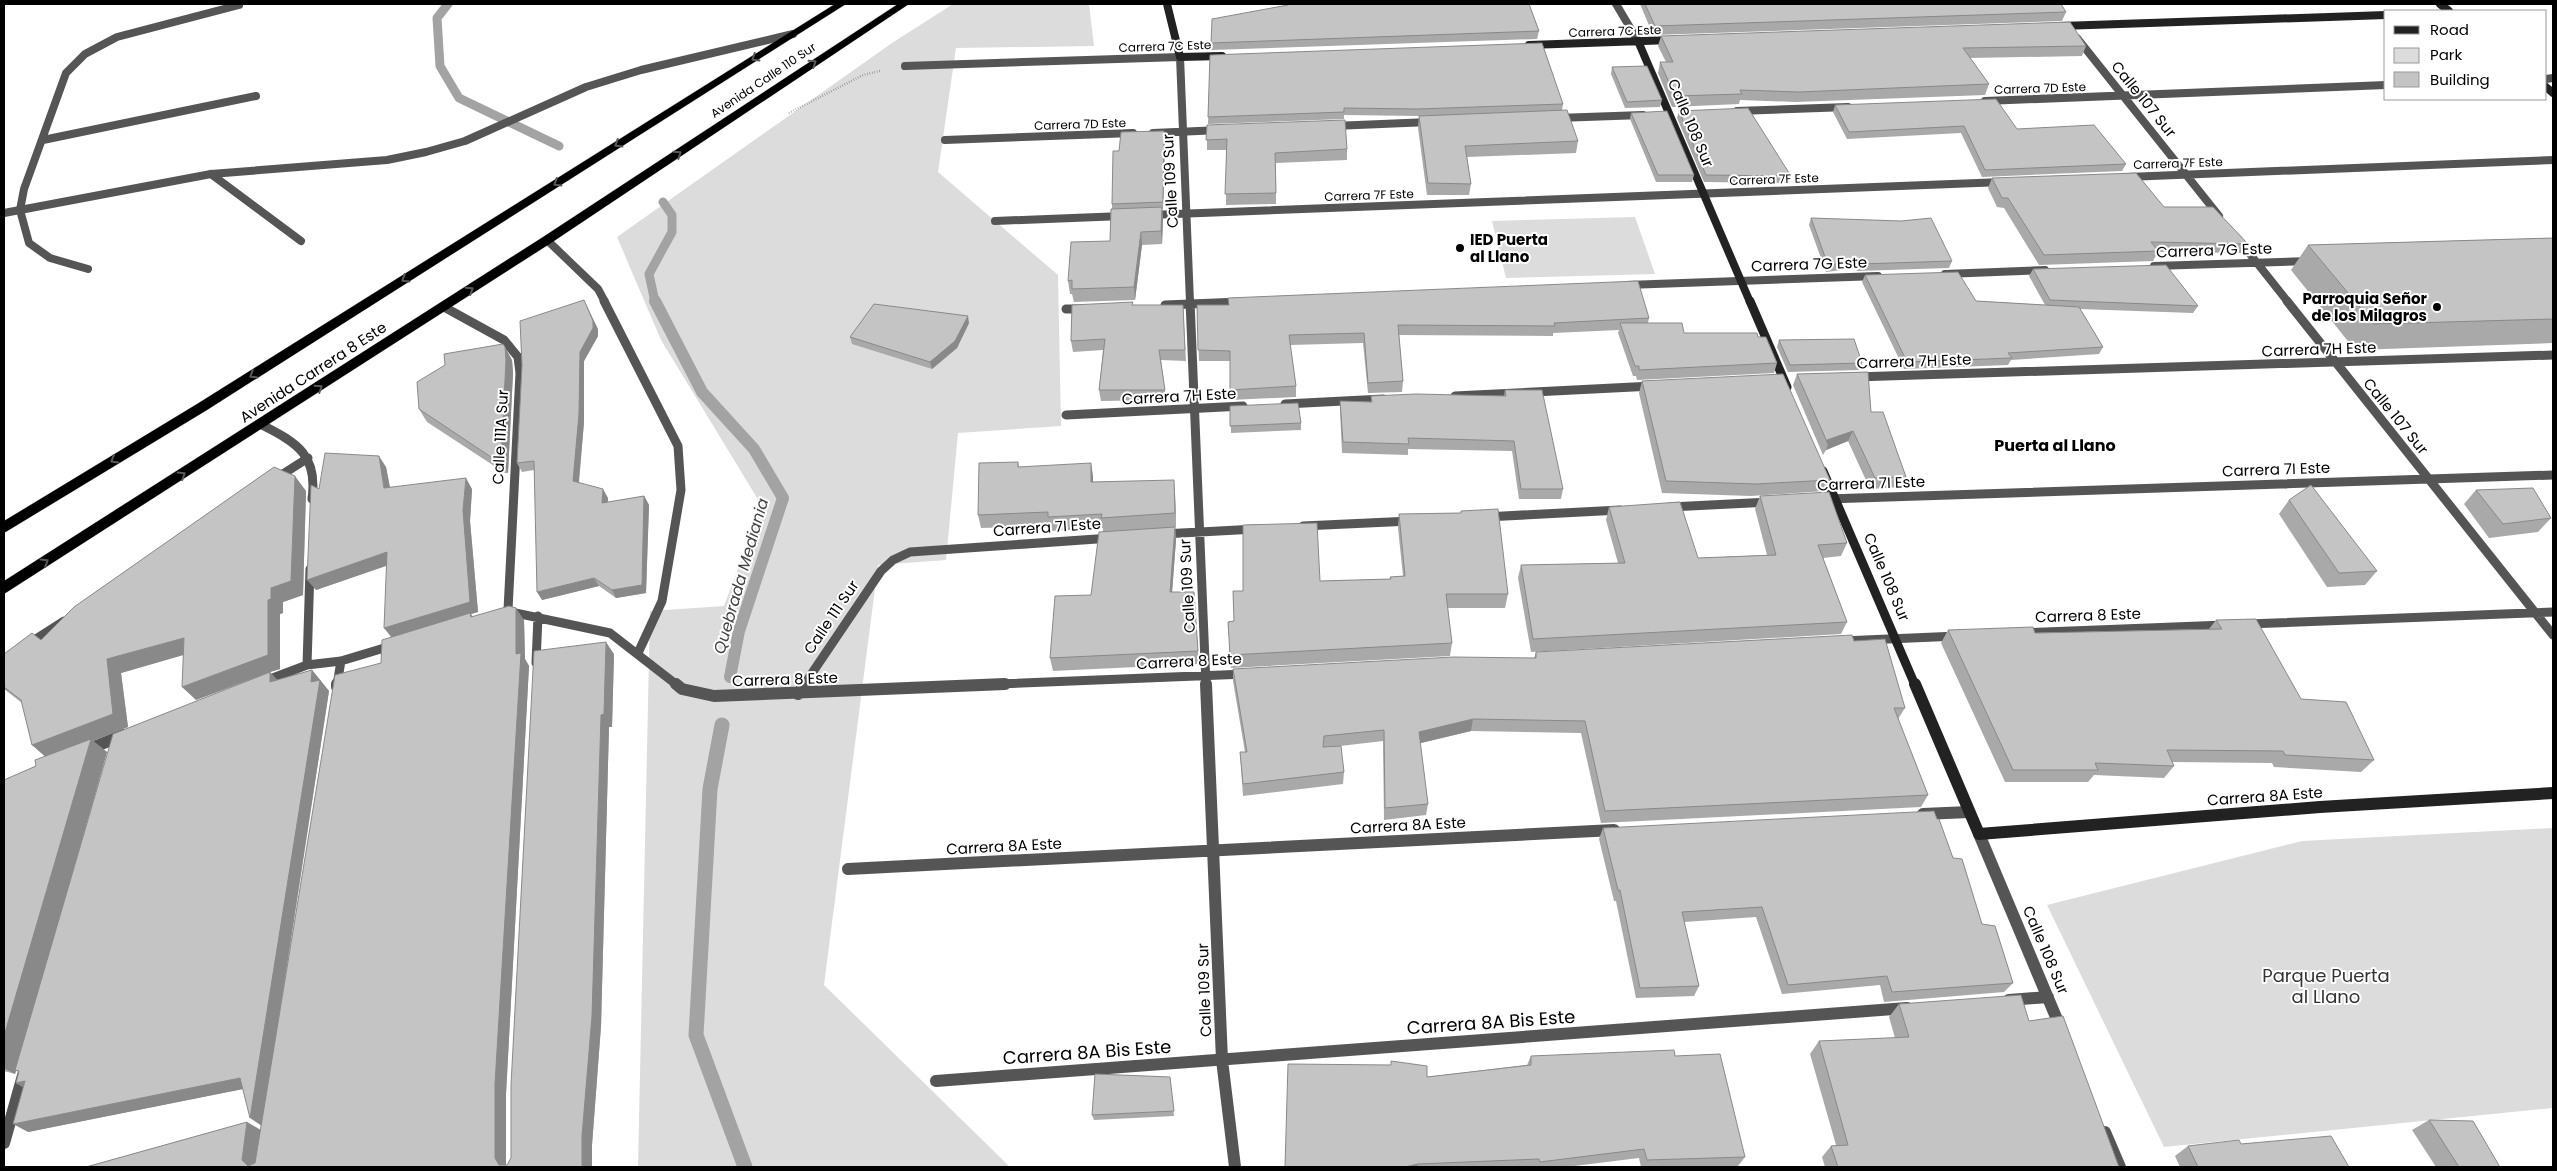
<svg xmlns="http://www.w3.org/2000/svg" width="2557" height="1171" font-family="Poppins,sans-serif">
	<style>
		.green { fill: #dcdcdc }
		.lines { fill: none; stroke-linecap: round; stroke-linejoin: round }
		.stream-far2 { stroke: #a3a3a3; stroke-width: 9 }
		.stream-far1 { stroke: #a3a3a3; stroke-width: 12 }
		.stream { stroke: #a3a3a3; stroke-width: 15 }
		.highway-casing { stroke: #dbdbdb; stroke-width: 1 }
		.path { stroke: #777; stroke-width: 2.5; stroke-dasharray: 0.5 2; stroke-linecap: butt }
		.lane { stroke: #555; stroke-width: 8 }
		.street-far2 { stroke: #555; stroke-width: 8 }
		.street-far1 { stroke: #555; stroke-width: 9 }
		.street { stroke: #555; stroke-width: 12 }
		.secondary-far2 { stroke: #222; stroke-width: 8 }
		.secondary-far1 { stroke: #222; stroke-width: 9 }
		.secondary { stroke: #222; stroke-width: 12 }
		.highway { fill: #000; fill-rule: evenodd }
		.wall { fill: #a9a9a9; fill-rule: evenodd }
		.shaded-wall { fill: #898989 }
		.building { fill: #c4c4c4; stroke: #898989 }
		.oneway { stroke: #595959 }
		.poi-dot { fill: #000; stroke: #fff; stroke-width: 2 }
		.labels { text-anchor: middle; dominant-baseline: central; stroke-width: 4; stroke-linejoin: round; paint-order: stroke }
		.far-street-label { font-size: 12px; fill: #000; stroke: #fff }
		.street-label { font-size: 15px; fill: #000; stroke: #fff }
		.poi-label { font-size: 15px; font-weight: bold; fill: #000; stroke: #fff; text-anchor: start }
		.neighbourhood-label { font-size: 16px; font-weight: bold; fill: #000; stroke: #fff }
		.water-label { font-size: 16px; font-style: italic; fill: #444; stroke: #fff }
		.near-park-label { font-size: 18px; fill: #333; stroke: #fff }
		.near-street-label { font-size: 18px; fill: #000; stroke: #fff }
	</style>
	<rect width="100%" height="100%" fill="#fff"/>
	<path class="green" d="M953,4H1089L1094,46L956,48L938,172L1058,275L1061,426L958,433L946,560L878,565L824,985L1010,1167H638L650,611L724,606L762,506L661,340L617,237L892,43Z
		M1635,217L1655,274L1506,278L1492,221Z
		M2553,828V1108L2164,1147L2047,905L2302,841Z"/>
	<g class="lines">
		<path class="stream-far2" d="M448,4L437,18L440,66L459,98L559,146
			M655,302L649,274L672,232V215L663,202"/>
		<path class="stream-far1" d="M655,301L702,392L754,449L783,498L739,631L730,677"/>
		<path class="stream" d="M722,725L710,789L696,1035L745,1167"/>
		<g class="highway-casing">
			<path id="highway" d="M835,4H846L207,410L4,533V521L197,404Z
				M898,4H909L551,243L4,594V581L543,237Z"/>
		</g>
		<path class="path" d="M789,113L863,75L880,71"/>
		<path class="lane" d="M43,140L256,96
			M211,174L301,241
			M88,269L50,258L29,243L20,210L24,189L66,73L85,54L117,37L239,5"/>
		<path class="street-far2" d="M1616,4L1638,41
			M2077,38L2219,216
			M905,66L1180,57L1190,302
			M2546,79L2553,78
			M1985,101L2386,85
			M1737,111L1848,107
			M1557,118L1643,115
			M1333,126L1430,122
			M1153,133L1221,130
			M945,140L1133,133
			M2127,177L2553,160
			M4,213L211,174L387,160L426,152L465,141L586,87L641,70L793,34
			M1150,215L2003,182
			M995,221L1123,216
			M2238,239L2288,302
			M547,240L598,289L605,302
			M2154,266L2310,261
			M1945,274L2045,270
			M1627,285L1878,276
			M1236,302H1241"/>
		<path class="street-far1" d="M604,301L678,446L681,490L662,601L638,653
			M1190,301L1206,685
			M2287,301L2553,635
			M1165,305L1241,302
			M444,307L504,340L518,357L520,373L508,610
			M1066,309H1083
			M1855,377L2553,355
			M1455,396L1653,386
			M1285,404L1383,399
			M1066,415L1243,406
			M262,425C298,443 318,456 312,499
			M275,479L308,458
			M1827,499L2553,475
			M1670,507L1770,502
			M1485,517L1620,510
			M1303,526L1411,521
			M1163,534L1256,529
			M506,611L610,633L677,685
			M2247,624L2553,612
			M2022,633L2225,625
			M1842,641L1958,636
			M28,644L64,621
			M536,663L538,616
			M307,665L310,569
			M262,682L307,665L341,661L394,645
			M337,685L341,661
			M804,685L881,571L893,560L910,552L1111,538
			M975,685L1246,674"/>
		<path class="street" d="M676,684L682,689L714,696L1005,684
			M1206,684L1222,1060L1235,1167
			M337,687V684
			M798,694L805,684
			M87,750L123,735
			M1923,814L1969,812
			M1979,834L2061,1029
			M848,869L1614,830
			M2009,1000L2048,997
			M936,1081L1907,1008
			M2105,1132L2120,1167
			M4,1143L24,1072"/>
		<path class="secondary-far2" d="M1167,4L1180,57L1222,56
			M2440,4L2449,11
			M2061,26L2386,15
			M1638,41L1750,302
			M1529,45L1672,40
			M2546,87L2553,93"/>
		<path class="secondary-far1" d="M1750,301L1787,387
			M1823,471L1915,685"/>
		<path class="secondary" d="M1915,684L1979,834L2320,807L2553,793"/>
		<use href="#highway" class="highway"/>
	</g>
	<path class="wall" d="M1287,4H1529L1539,31L1537,39L1211,50V43L1287,5Z
		M1640,4H2061L2066,12L2062,21L1653,35Z
		M1661,36L2086,46L2082,56L1970,58L1989,84L1985,95L1796,102L1740,100L1739,104L1672,107L1658,73L1660,62H1666L1658,46Z
		M1210,55L1563,104L1562,110L1578,141L1576,153L1467,157L1471,184L1469,195H1427L1418,128L1419,116L1344,115V119L1208,124Z
		M1612,67L1662,100L1660,107L1625,108L1611,74Z
		M1835,105L2017,129L2126,164L2122,171L1982,177L1961,133L1847,139L1833,112Z
		M1679,111L1791,176L1789,183L1704,182L1677,118Z
		M1631,113L1694,175L1692,182H1656L1630,119Z
		M1207,125L1347,149V160L1276,163V204L1226,205V150H1207Z
		M1165,138L1163,209H1162L1163,220L1162,244L1142,245L1135,300L1074,302L1072,294H1070L1068,281L1110,241L1112,209V204L1119,151Z
		M1992,178L2164,207L2248,244L2242,253L2158,252L2153,261L2039,265L2004,208L1997,207L1988,188Z
		M1811,218L1952,261L1949,268L1857,271L1856,268L1826,272L1809,225Z
		M2553,238V343L2355,350L2291,270L2308,245Z
		M2033,269L2198,306L2193,313L2079,309L2103,347L2099,354L2011,360L2008,365L1904,369L1862,282L1865,275L1976,301L2045,305L2029,276Z
		M1133,305H1183L1186,361L1161,360L1166,400L1101,401L1099,390L1103,350L1073,352L1071,341Z
		M1197,305H1229L1649,318L1648,323L1684,333L1758,337L1777,363L1774,373L1637,380L1636,376H1633L1618,333L1619,330L1553,333V336L1399,335L1403,381L1402,392L1368,393L1363,343L1290,345L1296,386V397L1230,400V361H1199Z
		M969,323L957,348L932,369L852,344L850,337Z
		M598,329V336L584,361V422L579,483L608,498V502L644,496L649,505L646,593L616,598L599,586L542,600L534,470L522,472L517,463Z
		M1779,340L1862,363L1859,370L1788,372L1777,347Z
		M512,360L513,373L508,473H505L427,422L419,409Z
		M1797,374L1871,412L1906,477L1901,487L1870,489L1848,441L1826,450L1823,455L1793,385Z
		M1642,381L1830,480L1825,491L1751,496L1662,493L1639,393Z
		M1505,390L1563,489L1561,499H1519L1512,451L1408,449V455L1342,453L1340,411V401L1371,402V396H1504Z
		M1230,406L1301,423V430L1231,433Z
		M1018,462L1019,467L1093,476V482L1175,493L1176,527H1175L1176,540L1172,592H1194L1199,664L1053,671L1050,658L1091,595L1103,532V528L1050,531L1049,526L981,528L978,515Z
		M386,467L390,487L472,489L470,521L478,612L471,614L472,616L524,620L525,659L529,666L506,1094V1165H507L511,1158L614,654L612,727H609L601,1026L592,1145V1167H86L247,1122L261,1130V1126L243,1089L28,1132L23,1087L16,1083L19,1072L16,1071L15,1074L4,1071V780L36,766L45,756L32,745L22,703L4,689V654L41,640L306,491L303,595L283,602V613L280,614V669L270,672L277,680L312,670L329,691L280,1013L381,663L391,637L386,566L316,590L319,489ZM183,655L196,700L246,681L60,918L107,752L93,741L128,727L121,673Z
		M2476,490L2551,518L2538,532L2489,538L2464,504Z
		M1760,496L1847,543L1841,556L1823,558L1847,622L1841,634L1531,652L1518,578L1521,565L1618,563L1606,520L1609,507L1698,558L1767,555L1755,509Z
		M2289,500L2377,571L2365,585L2327,587L2279,514Z
		M1461,511L1508,594L1505,608H1447L1452,643L1450,656L1231,668L1228,622L1234,621L1243,591L1320,581L1390,579V577L1403,576L1398,528L1399,514L1461,513Z
		M2216,620L2301,699L2374,760L2361,772L2274,767L2272,763L2172,762L2174,766L2164,778L2094,775L2088,782H2005L1941,643L1948,630L2035,633L2209,629Z
		M1854,641L1905,708L1898,719L1928,795L1921,807L1601,823L1581,733L1471,731L1420,743L1428,804L1426,815L1384,820L1383,741L1340,746L1344,772L1343,784L1243,796L1240,752H1245L1233,681V669L1534,658L1536,652Z
		M1603,828L1953,858L1982,924L2013,983L2004,992L1884,1002L1880,985L1782,994L1756,917L1684,922L1699,986L1694,996L1636,998L1616,901H1614L1599,839Z
		M1899,1004L2029,1021L2119,1167H1825L1822,1157L1831,1146L1836,1145L1810,1054L1819,1041L1895,1038L1889,1017Z
		M1531,1056H1675L1745,1157L1738,1166L1698,1167H1641L1639,1158L1566,1167H1285L1391,1065V1061L1427,1077L1527,1065Z
		M1170,1077L1174,1116L1094,1120L1092,1115Z
		M2429,1120L2500,1167H2436L2412,1130Z
		M2241,1144L2349,1167H2180L2175,1156L2188,1146Z"/>
	<path class="shaded-wall" d="M1164,131L1165,138L1163,209V202Z
		M1162,207L1163,220L1162,244L1161,231Z
		M1141,232L1142,245L1135,300L1134,287Z
		M584,300L598,329V336L584,361V422L578,490L573,481L580,352Z
		M968,316L969,323L957,348L932,369L930,362Z
		M505,347L512,360L513,373L508,473L501,460Z
		M1853,431L1848,441L1826,450L1828,444L1827,440Z
		M379,456L386,467L392,499L384,488Z
		M1091,463L1093,476V496L1091,482Z
		M295,476L306,491L303,595L283,602V613L280,614V669L270,672L280,683L270,682V672L196,700L182,687L268,600L271,588Z
		M466,478L472,489L470,521L478,612L471,614L479,626L392,638L384,628L463,510Z
		M1174,480L1175,493L1176,527L1175,513Z
		M603,489L608,498L607,512L602,503Z
		M644,496L649,505L646,593L616,598L612,590Z
		M1175,527L1176,540L1171,606L1170,592Z
		M387,552L394,563L316,590L307,580Z
		M594,578L599,586L542,600L537,592Z
		M516,608L524,620L525,659L529,666L506,1094V1167L499,1165L495,1158V1084L516,654Z
		M184,638L197,651L121,673L128,727L93,741L107,752L15,1074L4,1068V1036L48,759L32,745L107,659Z
		M606,642L614,654L612,727H609L601,1026L592,1145V1167H582V1136L601,715Z
		M312,670L329,691L262,1126L250,1118L311,682Z
		M1473,719L1471,731L1417,744L1419,732Z
		M240,1078L253,1087L28,1132L13,1124Z
		M25,1081L31,1092L16,1083Z
		M247,1122L262,1131L257,1167L248,1166L242,1160Z
		M1418,1164L1417,1167H1405Z"/>
	<path class="building" d="M1288,4H1529L1539,31L1211,43L1212,19L1288,5Z
		M1645,4H2061L2066,12L1655,26Z
		M2070,22L2086,46L1963,48L1989,84L1799,92L1740,90L1742,94L1675,96L1660,62H1673L1661,36Z
		M1542,43L1563,104L1417,109L1344,108V112L1208,117L1210,55Z
		M1647,66L1662,100L1627,102L1612,67Z
		M1996,99L2017,129L2094,125L2126,164L1985,170L1964,126L1849,132L1835,105Z
		M1748,108L1791,176L1706,175L1679,111Z
		M1567,110L1578,141L1465,146L1471,184L1428,183L1419,116Z
		M1667,111L1694,175H1658L1631,113Z
		M1345,120L1347,149L1275,153L1276,193L1225,194L1227,139L1206,140L1207,125Z
		M1164,131L1163,202L1112,204L1113,151H1119L1121,132Z
		M2136,173L2164,207H2213L2248,244L2151,242L2158,251L2044,255L2008,198H2002L1992,178Z
		M1162,207L1161,231L1141,232L1134,287L1072,289V280L1068,281L1071,242L1110,241L1111,209Z
		M1811,218L1901,221L1931,218L1952,261L1860,264L1858,261L1828,265Z
		M2553,238V319L2374,324L2308,245Z
		M2166,265L2198,306L2050,300L2033,269Z
		M1958,272L1976,301L2079,307L2103,347L2008,353L2012,358L1907,362L1865,275Z
		M1638,281L1649,318L1554,323L1555,326L1398,325L1403,381L1368,383L1364,333L1289,335L1296,386L1230,390V351L1198,350L1197,305H1229L1228,298Z
		M584,300L593,321V328L580,352L579,414L573,481L603,489L602,503L644,496L642,585L612,590L594,578L537,592L534,461L517,463L522,365L520,321Z
		M1133,302L1132,305H1183L1185,350H1159L1165,390H1099L1105,339L1071,341L1072,305Z
		M874,304L968,316L955,341L930,362L850,337Z
		M1620,323H1682L1684,333H1757L1758,337H1766L1777,363L1639,370V366H1635Z
		M1854,339L1862,363L1790,365L1779,340Z
		M503,344L505,347L506,360L501,460L497,461L419,409L417,382L445,365L444,354Z
		M1868,372L1871,412H1883L1906,477L1875,478L1853,431L1827,440L1828,444L1797,374Z
		M1783,374L1830,480L1756,484L1666,481L1642,381Z
		M1505,390H1542L1563,489H1521L1514,441L1408,438L1409,444L1343,442L1340,401L1372,402L1371,396L1416,394L1506,396Z
		M1298,403L1301,423L1230,426V406Z
		M325,453L379,456L384,488L466,478L463,510L470,602L384,628L387,552L307,580L311,485L319,489Z
		M1018,462V467L1091,463V482L1174,480L1175,513L1101,518L1102,514L1048,517V512L978,515L979,463Z
		M274,467L295,476L291,581L271,588V599L268,600V655L182,687L184,638L107,659L113,714L32,745L21,700L4,687V654L32,633L41,640L74,607Z
		M2311,485L2377,571L2339,573L2289,500Z
		M2533,488L2551,518L2503,524L2476,490Z
		M1829,492L1847,543L1818,545L1847,622L1533,639L1521,565L1625,563L1609,507L1680,502L1698,558L1776,555L1760,496Z
		M1498,509L1508,594H1446L1452,643L1230,655L1228,622L1234,621L1233,591H1243V525L1317,523L1320,581L1391,579L1390,577L1405,576L1399,514L1461,513V511Z
		M1175,527L1170,592H1194L1198,651L1050,658L1055,596L1091,595L1099,532Z
		M509,606L516,608V654L521,653L495,1084V1158L499,1165H507L511,1158V1085L534,651L606,642L604,714L601,715L592,1016L582,1136V1167H86L247,1122L242,1160L248,1166L255,1163L335,675L381,663L382,640L470,613L471,617Z
		M2256,619L2301,699L2346,702L2374,760L2285,755L2283,751L2167,750L2174,766L2095,763L2098,770H2013L1948,630L2033,627L2035,633L2222,629L2216,620Z
		M1852,635L1854,641L1885,639L1905,708H1894L1928,795L1605,811L1585,721L1473,719L1419,732L1428,804L1385,808L1384,730L1324,736L1323,747L1341,746L1344,772L1243,784L1240,752H1247L1233,669L1453,657L1536,658V652Z
		M312,670L311,682L320,680L250,1118L240,1078L13,1124L25,1081L16,1083L19,1071L15,1070L113,734L270,672V682Z
		M91,739L4,1036V780L36,766L35,760Z
		M1934,811L1937,819H1939L1953,858L1962,859L1982,924L1995,926L2013,983L1892,992L1887,976L1788,985L1762,907L1682,912L1699,986L1640,988L1620,890H1618L1603,828Z
		M2021,995L2029,1021L2063,1016L2119,1167H1838L1831,1146L1848,1145L1819,1041L1909,1037L1899,1004Z
		M1674,1050L1675,1056L1720,1054L1745,1157L1647,1160L1644,1149L1540,1162L1539,1159L1418,1164L1405,1167H1285L1288,1064L1391,1065V1061L1427,1066V1077L1531,1065V1056Z
		M1095,1074L1170,1077L1174,1111L1092,1115Z
		M2429,1120L2473,1121L2500,1167H2459Z
		M2331,1136L2349,1167H2198L2188,1146L2239,1140L2241,1144Z"/>
	<defs><path id="oneway-chevron" d="M-2-3.5L2.5 0L-2 3.5" fill="none" stroke-width="1.6" stroke-linecap="round" stroke-linejoin="round" transform="scale(1.25)"/></defs>
	<g class="oneway">
		<use href="#oneway-chevron" transform="translate(755 58) rotate(148)"/>
		<use href="#oneway-chevron" transform="translate(813 63) rotate(-34)"/>
		<use href="#oneway-chevron" transform="translate(618 144) rotate(148)"/>
		<use href="#oneway-chevron" transform="translate(678 154) rotate(-34)"/>
		<use href="#oneway-chevron" transform="translate(557 183) rotate(148)"/>
		<use href="#oneway-chevron" transform="translate(405 279) rotate(148)"/>
		<use href="#oneway-chevron" transform="translate(470 290) rotate(-33)"/>
		<use href="#oneway-chevron" transform="translate(253 375) rotate(148)"/>
		<use href="#oneway-chevron" transform="translate(319 388) rotate(-33)"/>
		<use href="#oneway-chevron" transform="translate(114 460) rotate(149)"/>
		<use href="#oneway-chevron" transform="translate(182 475) rotate(-32)"/>
		<use href="#oneway-chevron" transform="translate(45 562) rotate(-32)"/>
	</g>
	<g class="poi-dot">
		<circle cx="1460" cy="248" r="5"/>
		<circle cx="2437" cy="307" r="5"/>
	</g>
	<g class="labels">
		<g class="far-street-label">
			<text transform="translate(1615 31) rotate(-2)">Carrera 7C Este</text>
			<text transform="translate(1165 46) rotate(-2)">Carrera 7C Este</text>
			<text transform="translate(763 80) rotate(-34)">Avenida Calle 110 Sur</text>
			<text transform="translate(2040 88) rotate(-2)">Carrera 7D Este</text>
			<text transform="translate(1080 124) rotate(-2)">Carrera 7D Este</text>
			<text transform="translate(2178 163) rotate(-2)">Carrera 7F Este</text>
			<text transform="translate(1774 179) rotate(-2)">Carrera 7F Este</text>
			<text transform="translate(1369 195) rotate(-2)">Carrera 7F Este</text>
		</g>
		<g class="street-label">
			<text transform="translate(2144 99) rotate(51)">Calle 107 Sur</text>
			<text transform="translate(1691 123) rotate(67)">Calle 108 Sur</text>
			<text transform="translate(1170 181) rotate(-93)">Calle 109 Sur</text>
			<text transform="translate(2214 250) rotate(-2)">Carrera 7G Este</text>
			<text transform="translate(1809 264) rotate(-2)">Carrera 7G Este</text>
			<text transform="translate(2319 349) rotate(-2)">Carrera 7H Este</text>
			<text transform="translate(1914 361) rotate(-2)">Carrera 7H Este</text>
			<text transform="translate(313 372) rotate(-33)">Avenida Carrera 8 Este</text>
			<text transform="translate(1179 396) rotate(-3)">Carrera 7H Este</text>
			<text transform="translate(2396 416) rotate(51)">Calle 107 Sur</text>
			<text transform="translate(500 437) rotate(-87)">Calle 111A Sur</text>
			<text transform="translate(2276 469) rotate(-2)">Carrera 7I Este</text>
			<text transform="translate(1871 483) rotate(-2)">Carrera 7I Este</text>
			<text transform="translate(1047 527) rotate(-4)">Carrera 7I Este</text>
			<text transform="translate(1887 577) rotate(67)">Calle 108 Sur</text>
			<text transform="translate(1187 586) rotate(-93)">Calle 109 Sur</text>
			<text transform="translate(2088 615) rotate(-2)">Carrera 8 Este</text>
			<text transform="translate(831 617) rotate(-56)">Calle 111 Sur</text>
			<text transform="translate(1189 661) rotate(-3)">Carrera 8 Este</text>
			<text transform="translate(785 679) rotate(-2)">Carrera 8 Este</text>
			<text transform="translate(2265 796) rotate(-4)">Carrera 8A Este</text>
			<text transform="translate(1408 825) rotate(-3)">Carrera 8A Este</text>
			<text transform="translate(1004 846) rotate(-3)">Carrera 8A Este</text>
			<text transform="translate(2046 950) rotate(67)">Calle 108 Sur</text>
			<text transform="translate(1204 990) rotate(-92)">Calle 109 Sur</text>
		</g>
		<g class="poi-label">
			<text x="1470" y="239">IED Puerta<tspan x="1470" dy="17">al Llano</tspan></text>
			<text x="2427" y="298" text-anchor="end">Parroquia Señor<tspan x="2427" dy="17">de los Milagros</tspan></text>
		</g>
		<g class="neighbourhood-label">
			<text x="2055" y="445">Puerta al Llano</text>
		</g>
		<g class="water-label">
			<text transform="translate(741 576) rotate(-74)">Quebrada Mediania</text>
		</g>
		<g class="near-park-label">
			<text x="2326" y="975">Parque Puerta<tspan x="2326" dy="21">al Llano</tspan></text>
		</g>
		<g class="near-street-label">
			<text transform="translate(1491 1022) rotate(-4)">Carrera 8A Bis Este</text>
			<text transform="translate(1087 1052) rotate(-4)">Carrera 8A Bis Este</text>
		</g>
	</g>
	<rect width="2557" height="1171" fill="none" stroke="#000000" stroke-width="10"/>
	<rect x="2384" y="10" width="162" height="90" fill="#ffffff" stroke="#999999"/>
	<rect x="2394" y="26" width="25" height="8" fill="#222222" stroke="#999999"/>
	<text x="2430" y="35" font-size="15" fill="#000000">Road</text>
	<rect x="2394" y="48" width="25" height="15" fill="#dcdcdc" stroke="#999999"/>
	<text x="2430" y="60" font-size="15" fill="#000000">Park</text>
	<rect x="2394" y="72" width="25" height="15" fill="#c4c4c4" stroke="#999999"/>
	<text x="2430" y="85" font-size="15" fill="#000000">Building</text>
</svg>
